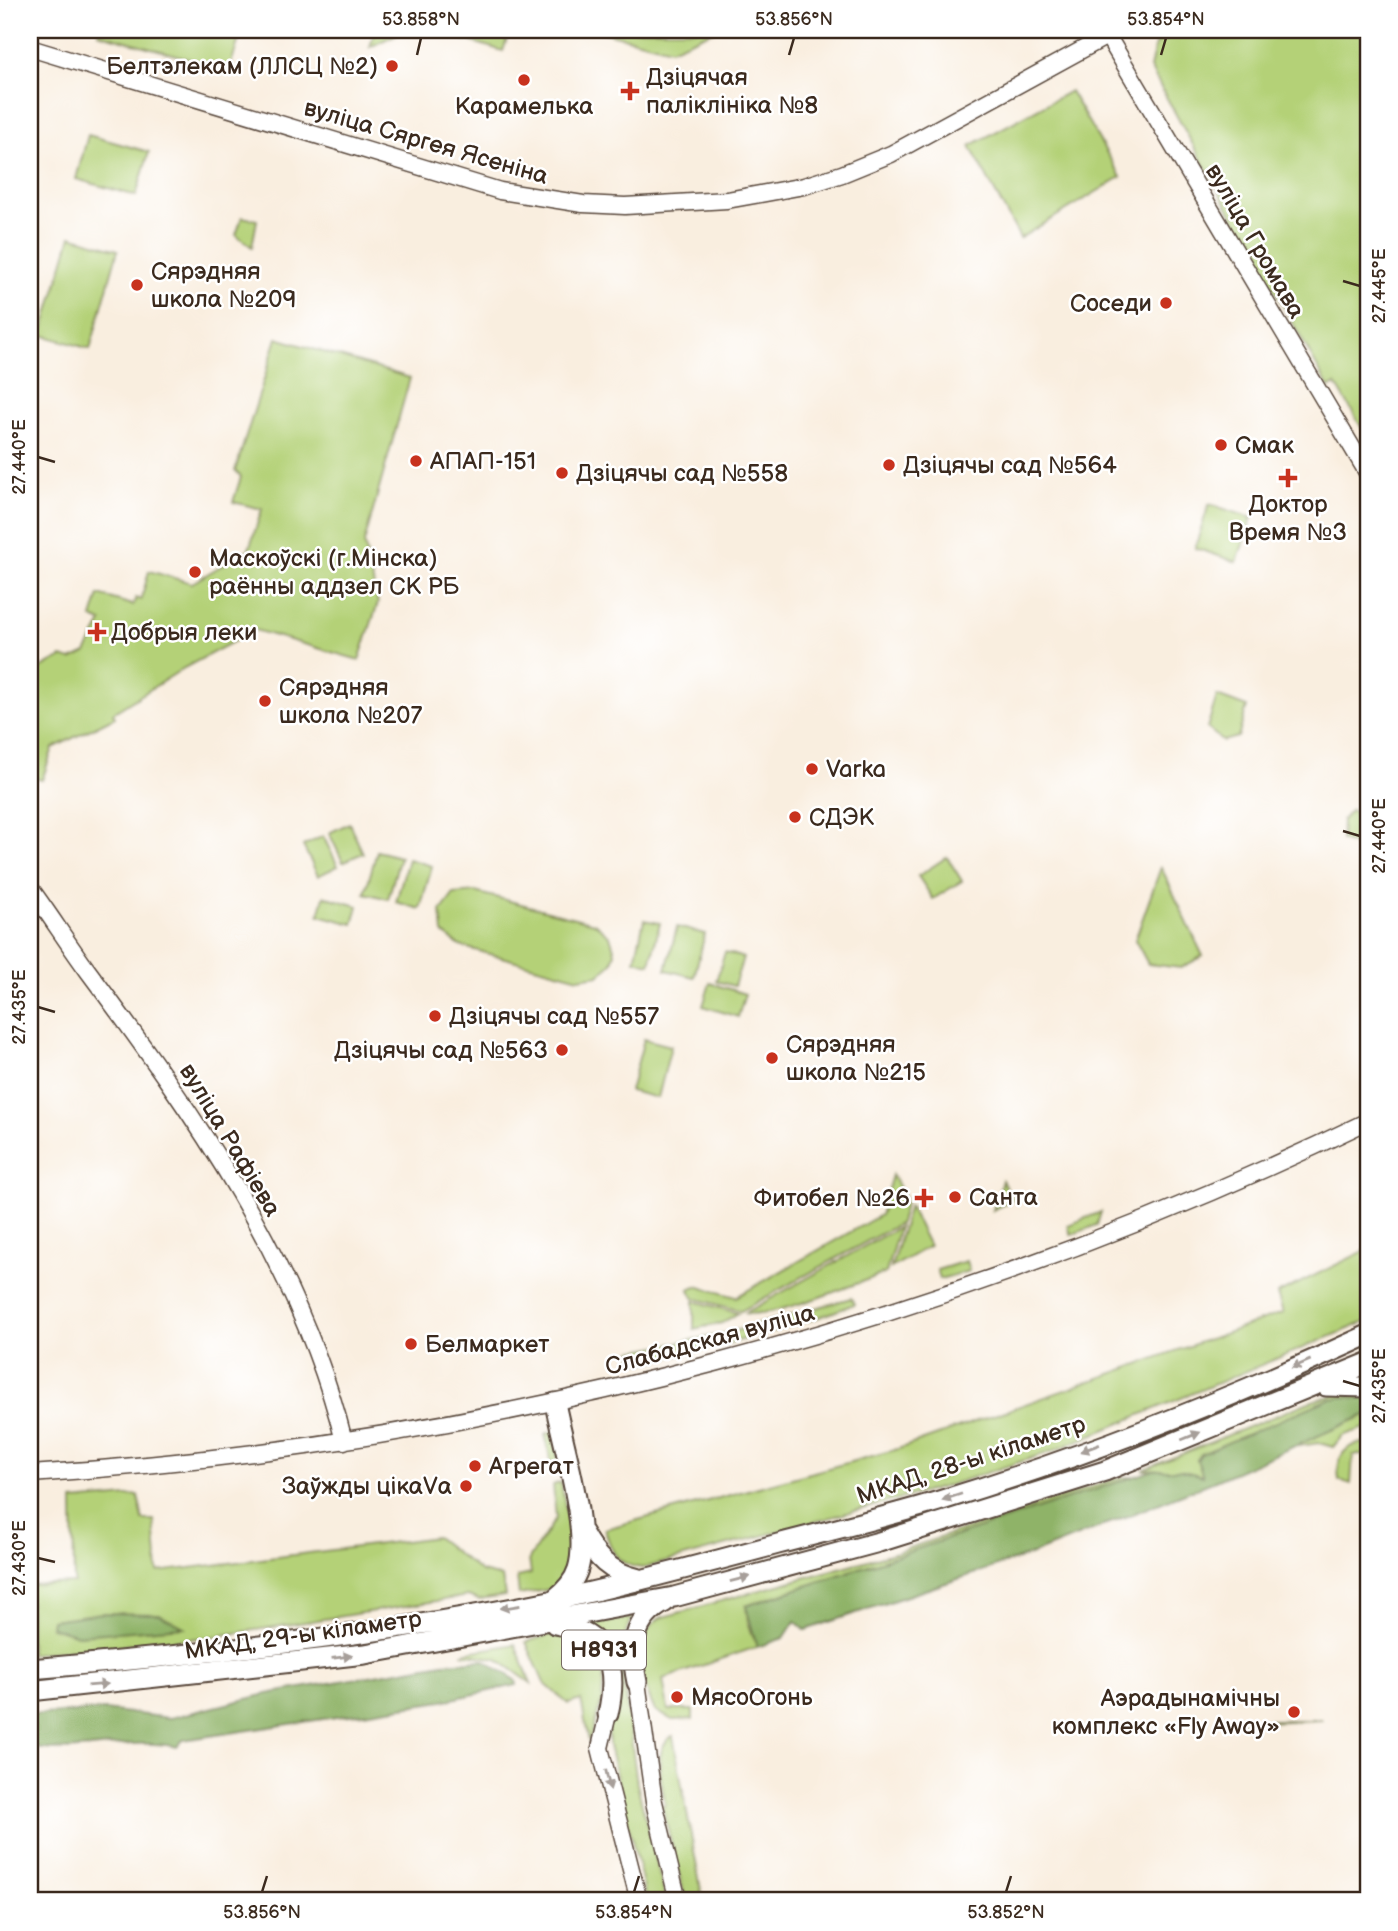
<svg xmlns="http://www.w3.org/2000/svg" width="1398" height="1931" font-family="'Balsamiq Sans',sans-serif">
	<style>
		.green { fill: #b4d177; stroke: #787e4a; stroke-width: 2 }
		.forest { fill: #8fb368; stroke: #656e43; stroke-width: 2 }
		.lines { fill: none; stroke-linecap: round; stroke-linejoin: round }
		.secondary-casing { stroke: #58473b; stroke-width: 19 }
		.highway-casing { stroke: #58473b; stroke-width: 23 }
		.secondary { stroke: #fff; stroke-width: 16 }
		.highway { stroke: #fff; stroke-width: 19 }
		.oneway { fill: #a79f9a }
		.ticks { fill: none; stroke: #3b2a1e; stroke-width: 2.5 }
		.poi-dot { fill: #c8321e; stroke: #fff; stroke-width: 2.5 }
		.labels { text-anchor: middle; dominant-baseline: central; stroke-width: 5; stroke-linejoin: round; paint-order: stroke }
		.shield { fill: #fff; stroke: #766a62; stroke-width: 2 }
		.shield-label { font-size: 23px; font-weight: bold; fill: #3b2a1e }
		.poi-label { font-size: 24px; fill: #3b2a1e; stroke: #fff; text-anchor: start }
		.street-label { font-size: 24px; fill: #3b2a1e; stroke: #fff }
		.neatline { fill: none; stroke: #3b2a1e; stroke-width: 2.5 }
		.ticks-label { font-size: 18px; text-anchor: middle; fill: #3b2a1e }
	</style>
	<rect width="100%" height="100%" fill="#fff"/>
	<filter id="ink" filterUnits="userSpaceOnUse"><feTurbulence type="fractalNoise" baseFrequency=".0143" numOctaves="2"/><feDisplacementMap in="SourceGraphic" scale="14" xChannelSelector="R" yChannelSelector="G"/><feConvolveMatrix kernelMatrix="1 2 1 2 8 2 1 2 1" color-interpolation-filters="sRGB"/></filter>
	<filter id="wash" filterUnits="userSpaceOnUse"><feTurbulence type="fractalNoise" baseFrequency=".00686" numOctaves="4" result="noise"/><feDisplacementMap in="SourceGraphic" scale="28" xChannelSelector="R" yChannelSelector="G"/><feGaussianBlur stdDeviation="1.57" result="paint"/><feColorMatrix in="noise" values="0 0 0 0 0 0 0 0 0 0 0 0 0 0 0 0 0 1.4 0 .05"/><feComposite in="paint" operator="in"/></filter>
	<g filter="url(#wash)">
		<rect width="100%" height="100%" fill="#f9eedf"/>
		<path class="green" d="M99,30H242L229,70L98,33Z
			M375,30H405L370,47Z
			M432,30H510L503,51Z
			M594,30H715L671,49Z
			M1182,30H1368V438L1336,384L1329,388L1150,68L1155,45Z
			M1070,91L1121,177L1020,238L970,146Z
			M88,135L149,152L136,196L76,179Z
			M242,217L257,220L252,247L236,235Z
			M71,236L118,250L90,349L42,335Z
			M277,338L410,378L364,543L378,603L359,660L255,630L184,668L113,713L115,717L53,748L42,780L30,777V674L62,657L71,660L86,653L102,622L92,618L99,595L133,605L136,598L141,600L149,571L192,583L249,549L262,509L233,502L241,477L235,471Z
			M1209,504L1252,518L1237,562L1195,548Z
			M1217,696L1247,707L1238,737L1223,741L1207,728Z
			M1368,809V850L1341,840L1342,820L1351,810L1358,816Z
			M349,823L363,853L343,862L329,833Z
			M323,836L338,866L318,876L303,846Z
			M377,851L400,857L388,899L365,893Z
			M947,857L962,881L933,899L918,876Z
			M408,859L432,866L420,909L396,902Z
			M1161,867L1203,956L1181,968L1148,964L1135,940Z
			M475,892L594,923L610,936L615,952L612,963L599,975L579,978L460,946L443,933L441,911L454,894Z
			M324,896L358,906L353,924L319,915Z
			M644,920L660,923L650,964L635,960Z
			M677,927L705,934L694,977L666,970Z
			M725,952L743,958L734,986L716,981Z
			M710,983L745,994L738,1017L703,1006Z
			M644,1039L671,1046L658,1098L630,1091Z
			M892,1175L906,1201L900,1223L741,1311L694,1298L689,1289L696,1286L736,1297L880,1215Z
			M1002,1180L1013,1199L993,1210Z
			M909,1206L929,1246L891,1268Z
			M1101,1212L1097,1225L1071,1235L1068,1225Z
			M899,1227L886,1273C856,1283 772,1319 745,1313Z
			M1368,1249V1321L1053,1451L940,1488L643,1568C617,1566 611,1552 605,1529L898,1449L1283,1313L1277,1294Z
			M966,1261L969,1271L940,1279L937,1270Z
			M851,1298L854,1304C786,1332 714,1347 643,1363L635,1360L631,1351L724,1334Z
			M694,1301L738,1313L722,1323L694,1329Z
			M1340,1393L1368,1394V1399L1346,1397L1197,1460L1204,1477L1180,1470H1143L1309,1402Z
			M1368,1414V1427L1342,1436L1333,1447L1319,1443L1292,1447Z
			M554,1431L559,1467L552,1469L545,1434Z
			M1361,1443L1368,1444V1455H1353L1351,1484L1339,1480C1336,1461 1342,1447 1361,1443Z
			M1121,1477H1133L746,1606L748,1622L757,1647L663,1679L668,1710H693V1719L673,1720L655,1711C642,1683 628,1640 660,1618L897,1552Z
			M561,1482L574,1556L572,1568L556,1588L519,1595L517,1577L531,1574L529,1559L556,1518L553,1485Z
			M138,1495L143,1520H154L158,1572L436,1537L481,1572L502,1577L505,1596L479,1600L468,1596L211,1637L30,1654V1585L74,1583L73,1501Z
			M633,1617L626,1632L621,1659L637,1784L666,1901H648L646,1897L609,1746L606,1639L591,1625Z
			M555,1633L586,1640L604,1665L602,1700L589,1742L581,1700L568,1704L544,1683L526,1642Z
			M515,1644L531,1683L497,1659L462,1653Z
			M1243,1720H1323L1247,1722Z
			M673,1736L703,1901H686L662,1806L665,1805C663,1785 651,1747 673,1736Z"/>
		<path class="forest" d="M1346,1397L1368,1399V1414L1215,1481L1030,1555L805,1630L795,1621L784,1638L757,1647L746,1606L1154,1470H1180L1203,1476L1197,1460L1201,1454L1329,1399Z
			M102,1613L159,1614L184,1627L78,1635L51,1627L52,1620Z
			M484,1660L516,1680L517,1685L443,1701L183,1740L177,1747C129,1736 78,1757 30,1747V1715L105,1710L170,1718L267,1694L443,1663Z"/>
	</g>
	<g filter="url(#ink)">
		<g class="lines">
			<g class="secondary-casing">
				<path id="secondary" d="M1104,30L1368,474
					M30,48L500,191L583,204L625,206L727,200L804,186L842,174L891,154L1118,30
					M30,888C50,915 68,944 88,971C195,1115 300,1264 344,1441
					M30,1474C493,1446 950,1323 1368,1121
					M637,1682L654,1802L678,1901
					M608,1714L600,1748L639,1901"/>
			</g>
			<g class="highway-casing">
				<path id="highway" d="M1326,1386L1368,1387
					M555,1403C563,1445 590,1530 578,1569C574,1582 565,1591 555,1599
					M582,1532C596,1558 609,1572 639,1579
					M555,1624C609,1633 619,1665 608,1714
					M30,1669C205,1654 382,1635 555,1600C630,1584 704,1564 778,1544C832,1530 886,1517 939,1501C1081,1458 1234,1397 1368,1335
					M637,1682C630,1649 632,1619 665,1602
					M30,1691L365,1654L674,1597L879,1542L1105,1471L1368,1363"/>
			</g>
			<use href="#secondary" class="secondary"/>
			<use href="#highway" class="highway"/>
		</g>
		<defs><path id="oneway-solid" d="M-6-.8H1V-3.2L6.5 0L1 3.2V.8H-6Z" transform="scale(1.75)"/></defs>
		<g class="oneway">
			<use href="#oneway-solid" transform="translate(1301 1364) rotate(157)"/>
			<use href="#oneway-solid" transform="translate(1191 1436) rotate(-22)"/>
			<use href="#oneway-solid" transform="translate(1090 1448) rotate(160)"/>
			<use href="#oneway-solid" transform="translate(952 1497) rotate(162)"/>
			<use href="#oneway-solid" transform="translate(740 1579) rotate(-15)"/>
			<use href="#oneway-solid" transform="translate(510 1607) rotate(171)"/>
			<use href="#oneway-solid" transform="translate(342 1657) rotate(-7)"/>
			<use href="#oneway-solid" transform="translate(98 1685) rotate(-5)"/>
			<use href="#oneway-solid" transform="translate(608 1780) rotate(77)"/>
		</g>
	</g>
	<path class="ticks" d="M417,55L421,38M789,55L794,38M1161,55L1166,38M1343,281L1360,286M38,457L55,462M1343,831L1360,836M38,1007L55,1012M1343,1381L1360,1386M38,1558L55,1562M262,1892L267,1876M634,1892L639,1876M1006,1892L1011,1876"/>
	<g class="poi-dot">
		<circle cx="392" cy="66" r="7"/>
		<circle cx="524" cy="80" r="7"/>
		<path d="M626.5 80.5h7v7h7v7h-7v7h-7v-7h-7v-7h7z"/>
		<circle cx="137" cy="285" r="7"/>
		<circle cx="1166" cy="303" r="7"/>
		<circle cx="1221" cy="445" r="7"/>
		<circle cx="416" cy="461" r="7"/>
		<circle cx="889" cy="465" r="7"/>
		<circle cx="562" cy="473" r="7"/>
		<path d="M1284.5 467.5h7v7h7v7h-7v7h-7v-7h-7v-7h7z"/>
		<circle cx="195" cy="572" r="7"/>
		<path d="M93.5 621.5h7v7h7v7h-7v7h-7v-7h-7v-7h7z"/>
		<circle cx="265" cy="701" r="7"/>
		<circle cx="812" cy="769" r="7"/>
		<circle cx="795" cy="817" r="7"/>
		<circle cx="435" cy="1016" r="7"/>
		<circle cx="562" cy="1050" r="7"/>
		<circle cx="772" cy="1058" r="7"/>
		<circle cx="955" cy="1197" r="7"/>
		<path d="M920.5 1187.5h7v7h7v7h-7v7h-7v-7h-7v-7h7z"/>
		<circle cx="411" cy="1344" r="7"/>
		<circle cx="475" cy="1466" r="7"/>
		<circle cx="466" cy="1486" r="7"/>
		<circle cx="677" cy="1697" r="7"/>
		<circle cx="1294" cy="1712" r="7"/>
	</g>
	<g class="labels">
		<rect class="shield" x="562" y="1630.5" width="84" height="39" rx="5"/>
		<g class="shield-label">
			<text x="604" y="1650">Н8931</text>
		</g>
		<g class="poi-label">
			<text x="378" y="66" text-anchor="end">Белтэлекам (ЛЛСЦ №2)</text>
			<text x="646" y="77">Дзіцячая<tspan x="646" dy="28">паліклініка №8</tspan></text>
			<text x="524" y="106" text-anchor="middle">Карамелька</text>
			<text x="151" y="271">Сярэдняя<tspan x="151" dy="28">школа №209</tspan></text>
			<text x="1152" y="303" text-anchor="end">Соседи</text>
			<text x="1235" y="445">Смак</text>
			<text x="430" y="461">АПАП-151</text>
			<text x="903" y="465">Дзіцячы сад №564</text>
			<text x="576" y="473">Дзіцячы сад №558</text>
			<text x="1288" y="504" text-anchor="middle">Доктор<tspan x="1288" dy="28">Время №3</tspan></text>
			<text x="209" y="558">Маскоўскі (г.Мінска)<tspan x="209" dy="28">раённы аддзел СК РБ</tspan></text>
			<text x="111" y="632">Добрыя леки</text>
			<text x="279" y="687">Сярэдняя<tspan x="279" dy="28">школа №207</tspan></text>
			<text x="826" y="769">Varka</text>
			<text x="809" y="817">СДЭК</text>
			<text x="449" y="1016">Дзіцячы сад №557</text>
			<text x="786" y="1044">Сярэдняя<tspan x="786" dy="28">школа №215</tspan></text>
			<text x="548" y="1050" text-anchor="end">Дзіцячы сад №563</text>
			<text x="969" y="1197">Санта</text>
			<text x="910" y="1198" text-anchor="end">Фитобел №26</text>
			<text x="425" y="1344">Белмаркет</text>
			<text x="489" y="1466">Агрегат</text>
			<text x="452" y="1486" text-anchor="end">Заўжды цікаVа</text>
			<text x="691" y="1697">МясоОгонь</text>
			<text x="1280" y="1698" text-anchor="end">Аэрадынамічны<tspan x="1280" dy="28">комплекс «Fly Away»</tspan></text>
		</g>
		<g class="street-label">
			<text transform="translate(426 142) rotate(16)">вуліца Сяргея Ясеніна</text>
			<text transform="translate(1255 241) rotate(60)">вуліца Громава</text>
			<text transform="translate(230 1140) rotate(59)">вуліца Рафіева</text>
			<text transform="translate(710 1340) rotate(-15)">Слабадская вуліца</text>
			<text transform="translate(971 1460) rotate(-18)">МКАД, 28-ы кіламетр</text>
			<text transform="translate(303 1635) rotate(-8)">МКАД, 29-ы кіламетр</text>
		</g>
	</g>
	<rect width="1398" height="1931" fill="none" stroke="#fff" stroke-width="77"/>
	<rect x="38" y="38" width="1322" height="1854" class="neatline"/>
	<g class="ticks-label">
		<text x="421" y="25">53.858°N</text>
		<text x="794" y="25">53.856°N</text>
		<text x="1166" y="25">53.854°N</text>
		<text transform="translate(1379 286) rotate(-90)" y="6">27.445°E</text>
		<text transform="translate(19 457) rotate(-90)" y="6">27.440°E</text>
		<text transform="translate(1379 836) rotate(-90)" y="6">27.440°E</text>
		<text transform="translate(19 1007) rotate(-90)" y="6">27.435°E</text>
		<text transform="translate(1379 1386) rotate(-90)" y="6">27.435°E</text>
		<text transform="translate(19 1558) rotate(-90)" y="6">27.430°E</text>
		<text x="262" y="1918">53.856°N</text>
		<text x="634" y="1918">53.854°N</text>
		<text x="1006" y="1918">53.852°N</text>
	</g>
</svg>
